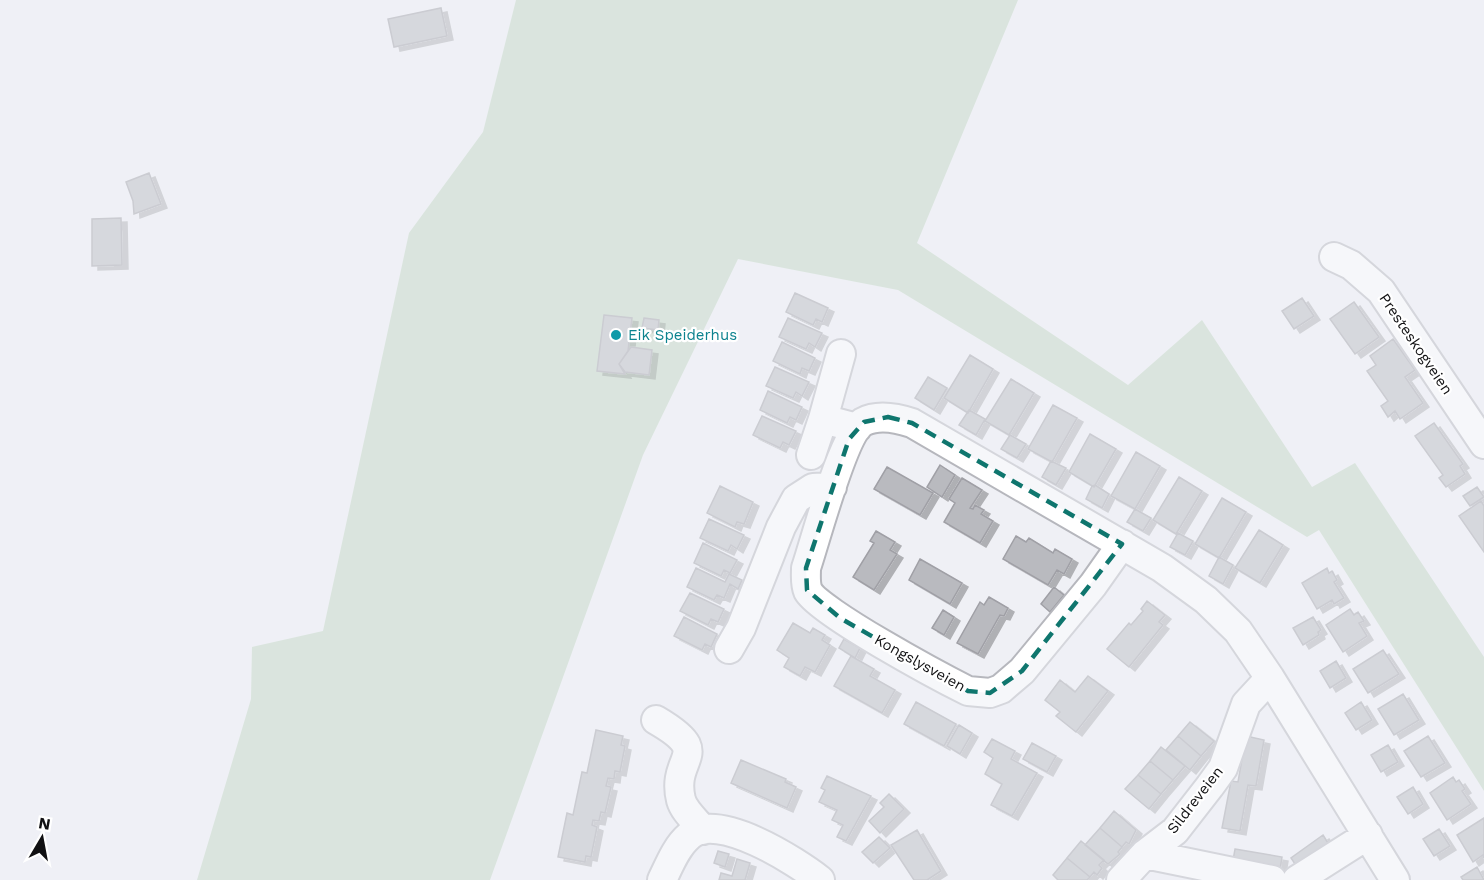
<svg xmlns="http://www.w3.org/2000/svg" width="1484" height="880" font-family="'Work Sans',sans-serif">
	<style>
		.green { fill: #c1d6c1 }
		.building { fill: #b9babf; stroke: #a0a0a6; stroke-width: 1.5; filter: url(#shadow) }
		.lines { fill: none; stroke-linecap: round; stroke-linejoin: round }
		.minor-casing { stroke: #b6b7bd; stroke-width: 32 }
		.minor { stroke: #fff; stroke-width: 28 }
		.marked { fill: none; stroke: #0f766e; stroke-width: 4.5; stroke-dasharray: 12 8; stroke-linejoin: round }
		.culture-dot { fill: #0f9aa8; stroke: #fff; stroke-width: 2 }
		.labels { text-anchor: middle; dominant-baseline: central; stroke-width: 4.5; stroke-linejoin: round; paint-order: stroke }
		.culture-label { font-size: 15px; fill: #0d838f; stroke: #fff; text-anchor: start }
		.street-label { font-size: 15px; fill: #111113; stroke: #fff }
	</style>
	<defs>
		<filter id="shadow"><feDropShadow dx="6" dy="4" stdDeviation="0" flood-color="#0004"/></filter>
	</defs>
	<rect width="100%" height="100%" fill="#eff0f5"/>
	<path class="green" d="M516,0H1018L917,243L1128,385L1202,320L1312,487L1355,463L1484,657V791L1319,530L1307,537L898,290L738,259L643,455L490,880H197L251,699L252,647L323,631L409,233L483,132Z"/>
	<path class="building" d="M441,8L447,36L394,47L388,19Z
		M149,173L161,204L134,214L133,201L126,182Z
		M121,218L122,265L92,266V219Z
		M795,293L828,308L822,322L816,319L813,325L786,312Z
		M1302,298L1314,316L1294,329L1282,311Z
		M1354,302L1379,337L1355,354L1330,319Z
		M604,315L632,318L628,351L619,364L625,374L597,371Z
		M644,318L659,320L658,330L642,328Z
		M788,318L822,333L815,347L809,343L806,349L779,337Z
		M1393,339L1415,370L1405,377L1423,403L1400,419L1395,411L1388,417L1381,406L1388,401L1367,371L1376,365L1370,356Z
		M782,342L815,358L809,371L802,368L800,374L773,361Z
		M631,347L652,350L649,375L625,372L619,364Z
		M970,355L993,369L968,413L944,398Z
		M775,367L809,382L802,396L796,392L793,398L766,386Z
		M928,377L947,388L934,410L915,398Z
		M1011,379L1034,393L1009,435L985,421Z
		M768,391L802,407L796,420L790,417L787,423L760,410Z
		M1053,405L1077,418L1052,462L1028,449Z
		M969,410L985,419L976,435L959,425Z
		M762,416L796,431L789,445L783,442L780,448L753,435Z
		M1434,423L1463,464L1460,466L1465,474L1446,487L1439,478L1443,475L1415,436Z
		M1090,434L1116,449L1094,487L1069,472Z
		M1010,435L1026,444L1017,458L1001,449Z
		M1136,452L1160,466L1135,509L1111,496Z
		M1051,461L1066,468L1056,485L1042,477Z
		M940,465L955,475L942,497L927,487Z
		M887,467L933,493L920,515L874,489Z
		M1179,477L1202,491L1176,534L1153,520Z
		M962,478L982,490L970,508L973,509L975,505L984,510L981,514L993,521L980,543L944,522L955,503L949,499Z
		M1095,485L1109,494L1102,508L1086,499L1092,486Z
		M720,486L753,502L744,524L737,522L735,527L707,513Z
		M1477,487L1484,497L1470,506L1463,496Z
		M1222,498L1246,512L1219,558L1195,544Z
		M1481,501L1484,506V552L1459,516Z
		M1135,509L1151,518L1143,531L1127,522Z
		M709,519L744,535L737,549L731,545L728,551L700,538Z
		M1259,530L1283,545L1260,583L1235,568Z
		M876,531L895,542L890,550L897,554L874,590L853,577L874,543L870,541Z
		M1178,533L1193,541L1185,555L1170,547Z
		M1016,536L1026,542L1029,538L1053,553L1055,549L1072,559L1064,574L1057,570L1048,585L1003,559Z
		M703,543L737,560L730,573L724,570L721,576L694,563Z
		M1219,557L1233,565L1223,584L1209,576Z
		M920,559L962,583L950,604L909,580Z
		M696,568L725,582L729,574L742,580L738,589L730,584L724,598L717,595L714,600L687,587Z
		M1327,568L1329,573L1332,571L1337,580L1334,582L1344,598L1334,604L1332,600L1317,609L1302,583Z
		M1054,587L1064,595L1050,612L1041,604Z
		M690,593L724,609L718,622L711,619L708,625L680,611Z
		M989,597L1008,608L1004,616L1000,615L978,654L957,643L980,602L984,605Z
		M1147,601L1165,615L1159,622L1163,625L1129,667L1107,649L1129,623L1131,625L1143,611L1141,609Z
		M1350,609L1354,615L1358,612L1364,621L1359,623L1367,636L1343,652L1326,625Z
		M943,610L954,617L944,635L932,628Z
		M684,617L717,634L711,647L705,644L702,650L674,636Z
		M1313,617L1321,630L1318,632L1319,635L1303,645L1293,628Z
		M793,623L810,633L813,628L825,635L822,640L830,645L815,672L805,667L800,676L784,667L789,658L777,650Z
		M844,639L860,648L855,658L839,648Z
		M1383,650L1399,674L1368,693L1353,669Z
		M851,656L874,669L870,676L895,690L882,713L834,686Z
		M1336,661L1346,678L1330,688L1320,671Z
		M1088,676L1108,691L1076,732L1056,716L1060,712L1045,700L1060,680L1075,692Z
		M1403,694L1419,720L1394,735L1378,709Z
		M916,702L956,724L944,746L904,724Z
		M1361,702L1372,720L1356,730L1345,713Z
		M1190,722L1214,741L1201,756L1178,736Z
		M959,725L972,733L960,754L947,746Z
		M596,730L623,736L621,745L625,746L620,772L615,771L614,779L608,778L606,786L611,787L605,813L601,812L599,821L593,820L592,825L597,827L591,857L586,856L585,862L558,857L567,813L573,815L582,772L587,773Z
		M1178,736L1201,756L1190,770L1166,750Z
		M1246,736L1264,740L1256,786L1248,785L1240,831L1222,828L1231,781L1238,782Z
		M1428,736L1445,763L1421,777L1404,751Z
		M992,739L1015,751L1011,759L1037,773L1012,816L991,805L1002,784L985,774L993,758L984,752Z
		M1032,743L1056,756L1047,772L1023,759Z
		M1388,745L1398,762L1381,772L1371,755Z
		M1161,747L1185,766L1173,780L1150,761Z
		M741,760L786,779L785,782L796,787L787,808L731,783Z
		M1150,761L1173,780L1161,794L1138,775Z
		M1138,775L1161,794L1149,809L1125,789Z
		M827,776L871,796L846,841L837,837L843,825L832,820L837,810L819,802L825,790L821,788Z
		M1453,777L1456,782L1459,780L1465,789L1462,791L1471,804L1447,820L1430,793Z
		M1413,787L1423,804L1408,814L1397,797Z
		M889,794L904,809L880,833L869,821L884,807L880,803Z
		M1114,811L1136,830L1129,844L1126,842L1122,847L1100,828Z
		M1484,818V858L1483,855L1473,862L1457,835Z
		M1100,828L1122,847L1118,852L1120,854L1108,864L1085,845Z
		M1439,829L1450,846L1434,856L1423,839Z
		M917,830L941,871L927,880H914L891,845Z
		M1323,835L1333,851L1301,873L1291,858Z
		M879,837L890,848L873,863L862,852Z
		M1081,841L1104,860L1099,865L1102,868L1097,875L1094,872L1090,877L1067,858Z
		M1235,849L1282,857L1279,875L1232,866Z
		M718,851L729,854L725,867L714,863Z
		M1067,858L1090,877L1087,880H1058L1053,875Z
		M737,859L750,863L745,880H719L721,873L732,876Z
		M1477,867L1484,880H1463L1461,877Z"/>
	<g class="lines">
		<g class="minor-casing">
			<path id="minor" d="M1334,257L1351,265L1381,291L1484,444
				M841,354L823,419L857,428
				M811,455L823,419
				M1122,544L1093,585L1022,671L1001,689L990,693L968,691C940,677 819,612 808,591C805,584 806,576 806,568C815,542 843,434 863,422C878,414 897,418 912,423L1162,568L1206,600L1238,631L1270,678L1395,880
				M729,649L741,628L781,527L796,499L813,488L832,487
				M656,720C716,755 670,755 681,800C684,811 696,821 703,830
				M1145,854L1272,880
				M662,880C669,866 676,847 689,836C717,810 797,862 820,880
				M1121,880L1145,854L1175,831L1210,786L1223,768L1246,704L1270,678
				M1297,880L1368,835"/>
		</g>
		<use href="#minor" class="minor"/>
	</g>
	<path d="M0 0H1484V880H0ZM888,417L912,423L1122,544L1022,671L990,693L968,691L840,618L807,590L806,568L849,439L864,422Z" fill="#eff0f5" fill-opacity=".55" fill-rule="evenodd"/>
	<path class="marked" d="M888,417L912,423L1122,544L1022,671L990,693L968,691L840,618L807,590L806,568L849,439L864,422Z"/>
	<circle class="culture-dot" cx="616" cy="335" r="6"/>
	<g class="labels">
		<g class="culture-label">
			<text x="628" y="335">Eik Speiderhus</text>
		</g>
		<g class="street-label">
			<text transform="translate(1416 344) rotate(56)">Presteskogveien</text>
			<text transform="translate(920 663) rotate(29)">Kongslysveien</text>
			<text transform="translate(1195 800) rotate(-52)">Sildreveien</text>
		</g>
	</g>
	<g transform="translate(42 838) rotate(10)" stroke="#ffffff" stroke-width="4.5" paint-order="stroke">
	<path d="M0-4.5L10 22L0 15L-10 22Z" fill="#111113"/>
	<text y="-9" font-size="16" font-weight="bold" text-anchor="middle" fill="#111113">N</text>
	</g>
</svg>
